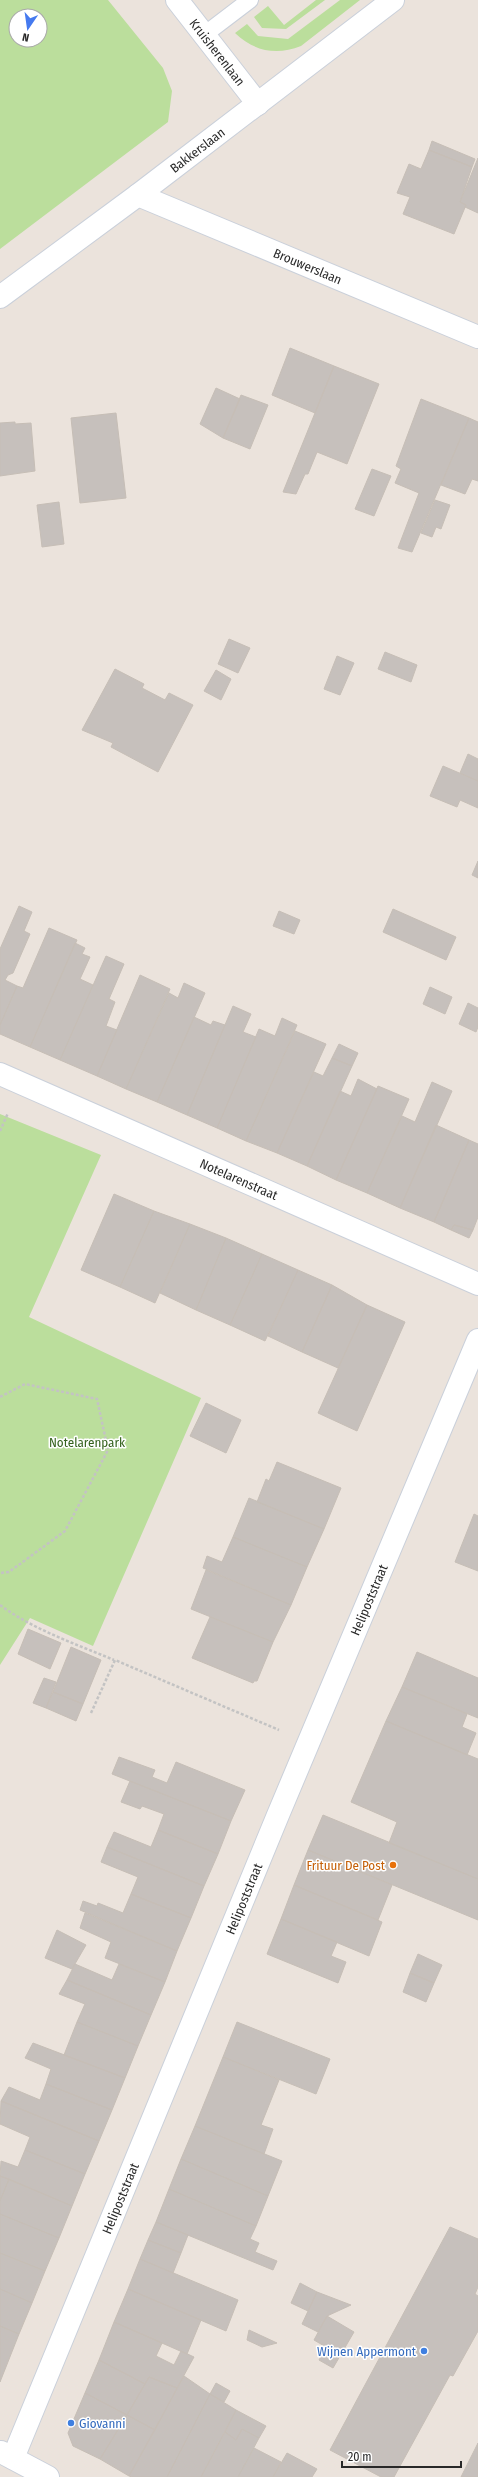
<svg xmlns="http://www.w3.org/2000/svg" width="478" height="2477" font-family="'Fira Sans Condensed',sans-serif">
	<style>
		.green { fill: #bbde9c; fill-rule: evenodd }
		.building { fill: #c6c0bc; stroke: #c6beb6 }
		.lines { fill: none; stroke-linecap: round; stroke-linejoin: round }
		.service-casing { stroke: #cad0da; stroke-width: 18 }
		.minor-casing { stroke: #cad0da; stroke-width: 24 }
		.path { stroke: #c3c3c3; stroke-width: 2.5; stroke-dasharray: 3 2; stroke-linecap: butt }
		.service { stroke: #fff; stroke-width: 16 }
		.minor { stroke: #fff; stroke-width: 22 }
		.food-dot { fill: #e8710a; stroke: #fff; stroke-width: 1.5 }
		.shop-dot { fill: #3f7fe0; stroke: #fff; stroke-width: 1.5 }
		.labels { text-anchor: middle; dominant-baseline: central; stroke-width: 3; stroke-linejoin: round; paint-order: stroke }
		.street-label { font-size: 13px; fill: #292929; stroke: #fff }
		.park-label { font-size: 13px; fill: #35621e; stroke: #fff }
		.food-label { font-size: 13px; fill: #c56008; stroke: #fff; text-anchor: end }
		.shop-label { font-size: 13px; fill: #366cbe; stroke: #fff; text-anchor: end }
	</style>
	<rect width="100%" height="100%" fill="#ebe3dc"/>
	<path class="green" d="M0,0H108L163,68L172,91L168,122L0,249ZM16,16H40V40H16Z
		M316,0H325L286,29L262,28L254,17L268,6L284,25Z
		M340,0H360L301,46C276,56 254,51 235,33L247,24L258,36L288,39Z
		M0,1114L101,1155L29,1317L201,1398L93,1646L30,1618L0,1665Z"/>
	<path class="building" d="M432,141L475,159L472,167L429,150Z
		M429,150L472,167L460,202L466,205L454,234L403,214L410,197L397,193L409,164L421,169Z
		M478,158V213L465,207L466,205L460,202Z
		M290,348L334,366L315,413L272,395Z
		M334,366L379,384L347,464L317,452L308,474H305L296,494L283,492Z
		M216,388L240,399L223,438L200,424Z
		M241,395L268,405L250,449L223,438Z
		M421,399L469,418L412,552L398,548L419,493L395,483L401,469L396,466Z
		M116,413L126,498L80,503L71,418Z
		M469,418L478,422V481L472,479L465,494L441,485Z
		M15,422V424L31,423L35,471L0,476V423Z
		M372,469L391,476L374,516L355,509Z
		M435,500L450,505L441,529L436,527L432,537L421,533Z
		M59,502L64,544L42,547L37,505Z
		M229,639L250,648L238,673L218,664Z
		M385,652L417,665L411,682L378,669Z
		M337,656L354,663L340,695L324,689Z
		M115,669L144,684L142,688L165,700L169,693L193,705L158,772L111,747L113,743L82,730Z
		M216,670L231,679L221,700L204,691Z
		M468,754L478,759V781L460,773Z
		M443,766L478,781V808L460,800L457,807L430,796Z
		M478,861V878L472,875Z
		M19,906L32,912L24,931L30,934L13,973L8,975L5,980L17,986L0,1025V949Z
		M393,909L456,937L446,960L383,932Z
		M279,911L300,920L294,934L273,926Z
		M49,928L77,940L30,1047L0,1034V1025L17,986L23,988Z
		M75,943L85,948L82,954L90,957L80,979L93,985L60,1060L30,1047Z
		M106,956L124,964L109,999L115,1002L106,1026L117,1030L97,1076L60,1060Z
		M140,975L170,989L126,1089L97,1076Z
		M184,983L205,993L157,1102L126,1089L169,993L178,998Z
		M430,987L452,997L445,1014L423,1004Z
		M468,1003L478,1008V1027L476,1032L459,1024Z
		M233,1006L251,1014L243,1032L256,1037L217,1128L187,1115Z
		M194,1017L211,1025L213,1021L225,1025L187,1115L157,1102Z
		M282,1018L297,1025L246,1141L217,1128L259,1029L275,1036Z
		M295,1031L326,1044L277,1153L246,1141Z
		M339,1044L358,1053L352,1066L332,1058Z
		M332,1058L352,1066L307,1166L277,1153L314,1072L323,1076Z
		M358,1079L377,1089L336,1180L307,1166L340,1091L351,1096Z
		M432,1082L452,1091L400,1208L367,1193L402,1116L415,1122Z
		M378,1086L409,1099L367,1193L336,1180Z
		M436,1125L469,1140L434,1222L400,1208Z
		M469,1140L478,1144V1217L473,1230L454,1225L451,1230L434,1222Z
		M114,1194L154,1211L120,1287L81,1270Z
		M154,1211L190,1224L155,1303L120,1287Z
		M190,1224L226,1238L196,1310L160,1293Z
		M454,1225L473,1230L469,1238L451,1230Z
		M226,1238L262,1254L230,1325L196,1310Z
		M262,1254L298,1270L265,1341L230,1325Z
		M298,1270L332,1285L302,1352L268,1336Z
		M332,1285L367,1305L338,1368L302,1352Z
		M367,1305L405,1322L357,1431L318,1413Z
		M206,1403L241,1420L226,1453L190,1436Z
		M277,1462L341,1488L324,1529L257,1502L266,1479L269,1481Z
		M249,1498L324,1529L307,1567L233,1537Z
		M474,1514L478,1516V1571L455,1562Z
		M233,1537L307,1567L291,1605L203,1568L207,1556L222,1562Z
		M206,1570L291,1605L273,1642L191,1609Z
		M210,1617L273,1642L257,1681H254L253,1683L192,1658Z
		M28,1629L61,1643L50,1669L18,1654Z
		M71,1647L101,1660L83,1704L53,1692Z
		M417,1652L478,1678V1718L402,1687Z
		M44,1678L56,1682L46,1708L33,1703Z
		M402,1687L467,1714L462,1727L476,1733L467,1755L386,1721Z
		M53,1692L83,1704L76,1721L46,1708Z
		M386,1721L478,1759V1879L389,1843L397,1822L351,1802Z
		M119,1757L155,1770L152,1777L167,1783L176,1762L245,1790L231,1821L112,1774Z
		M130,1781L231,1821L218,1854L158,1830L164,1814L142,1806L140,1809L121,1802Z
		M323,1815L478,1879V1920L308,1850Z
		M158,1830L218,1854L204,1886L107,1847L114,1832L151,1847Z
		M107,1847L204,1886L191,1918L131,1894L138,1877L101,1862Z
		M308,1850L392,1885L378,1920L294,1885Z
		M294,1885L382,1922L369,1956L281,1919Z
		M131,1894L191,1918L177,1951L80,1910L83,1901L97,1906L98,1903L123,1913Z
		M85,1913L177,1951L165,1982L105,1958L111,1942L80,1928Z
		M281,1919L337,1942L331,1956L346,1962L338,1983L267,1954Z
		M57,1930L86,1945L72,1969L45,1958Z
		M418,1954L442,1965L434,1983L410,1973Z
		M75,1964L112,1980L119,1964L165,1982L151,2015L67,1980Z
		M410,1973L434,1983L426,2002L403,1992Z
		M67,1980L151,2015L138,2046L77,2022L85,2004L59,1994Z
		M77,2022L138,2046L125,2078L64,2055Z
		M237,2022L330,2059L316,2094L223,2057Z
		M33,2043L125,2078L112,2110L46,2084L51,2069L25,2058Z
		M223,2057L279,2080L261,2125L273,2129L264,2154L195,2126Z
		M46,2084L112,2110L99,2141L1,2101L9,2087L40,2100Z
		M1,2101L99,2141L85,2174L25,2150L30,2137L0,2124Z
		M195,2126L282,2161L268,2196L181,2159Z
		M25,2150L85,2174L72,2206L0,2176L1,2161L18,2167Z
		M181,2159L268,2196L256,2226L169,2189Z
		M0,2176L9,2179L0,2201Z
		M9,2179L72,2206L59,2238L0,2214V2201Z
		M169,2189L256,2226L250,2239L259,2243L255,2252L277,2261L273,2270L156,2222Z
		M0,2214L59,2238L45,2271L0,2253Z
		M156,2222L188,2235L181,2253L148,2240Z
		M450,2227L478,2239V2287L475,2294L478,2296V2331L453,2376L450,2375L394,2477H381L330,2450Z
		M148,2240L181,2253L173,2273L140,2259Z
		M0,2253L45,2271L32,2303L0,2289Z
		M140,2259L238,2300L226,2331L128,2289Z
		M300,2283L317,2292L308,2311L291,2303Z
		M0,2289L32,2303L19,2334L0,2326Z
		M128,2289L201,2320L187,2354L114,2322Z
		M317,2292L351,2305L327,2316L318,2332L302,2324Z
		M327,2316L354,2332L333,2368L319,2360L326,2347L314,2340Z
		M114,2322L162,2343L156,2356L174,2365L181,2351L194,2357L177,2388L149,2377L145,2384L99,2360Z
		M0,2326L19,2334L0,2382Z
		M249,2330L277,2343L262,2347L247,2340Z
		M99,2360L145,2384L127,2415L85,2393Z
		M184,2376L210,2394L167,2477H132L129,2476Z
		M149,2377L177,2388L155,2430L127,2415Z
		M216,2383L230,2391L224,2402L210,2394Z
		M85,2393L127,2415L100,2459L73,2446L68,2433Z
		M210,2394L236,2410L201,2477H167Z
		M236,2410L266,2426L259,2438L242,2429L236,2440L225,2432Z
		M127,2415L155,2430L129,2476L100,2459Z
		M242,2429L259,2438L238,2477H201L225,2432L236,2440Z
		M478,2443V2477H461Z
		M254,2448L281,2462L273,2477H238Z
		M287,2453L317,2469L312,2477H273Z"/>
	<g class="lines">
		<g class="service-casing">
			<path id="service" d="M204,35L250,0"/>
		</g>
		<g class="minor-casing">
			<g id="minor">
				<path id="s1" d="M177,0L258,104"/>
				<path id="s2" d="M138,195L478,337"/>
				<path id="s3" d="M0,297L138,195L393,0"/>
				<path id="s4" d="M0,1074L478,1284"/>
				<path d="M1,2452L48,2477"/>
				<path id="s5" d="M13,2458L278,1815L478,1340"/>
			</g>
		</g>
		<path class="path" d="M0,1131L8,1113
			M0,1397L25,1384L97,1399L108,1450L65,1531L9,1572L0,1573
			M0,1605C34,1630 76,1644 114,1660
			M91,1713L115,1660L279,1730"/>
		<use href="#service" class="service"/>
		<use href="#minor" class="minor"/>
	</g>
	<circle class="food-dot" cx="393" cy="1865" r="4"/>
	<g class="shop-dot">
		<circle cx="424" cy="2351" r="4"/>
		<circle cx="71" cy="2423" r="4"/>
	</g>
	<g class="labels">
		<g class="street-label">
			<text stroke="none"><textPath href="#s1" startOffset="66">Kruisherenlaan</textPath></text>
			<text stroke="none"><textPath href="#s3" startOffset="246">Bakkerslaan</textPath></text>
			<text stroke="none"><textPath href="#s2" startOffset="184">Brouwerslaan</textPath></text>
			<text stroke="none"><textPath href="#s4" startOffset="261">Notelarenstraat</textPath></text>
			<text stroke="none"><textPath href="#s5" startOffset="929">Helipoststraat</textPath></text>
			<text stroke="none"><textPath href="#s5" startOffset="605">Helipoststraat</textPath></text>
			<text stroke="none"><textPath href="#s5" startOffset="281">Helipoststraat</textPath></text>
		</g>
		<g class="park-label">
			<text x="87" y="1442">Notelarenpark</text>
		</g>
		<g class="food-label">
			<text x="385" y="1865">Frituur De Post</text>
		</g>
		<g class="shop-label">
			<text x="416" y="2351">Wijnen Appermont</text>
			<text x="79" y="2423" text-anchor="start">Giovanni</text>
		</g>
	</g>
	<g transform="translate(28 28) rotate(193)"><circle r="19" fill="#ffffff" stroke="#a9a9a9"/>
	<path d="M0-3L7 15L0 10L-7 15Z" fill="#457aef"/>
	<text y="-6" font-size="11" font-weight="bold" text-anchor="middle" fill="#292929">N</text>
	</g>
	<path d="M342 2461v6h119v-6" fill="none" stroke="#292929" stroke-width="2"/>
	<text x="348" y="2461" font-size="12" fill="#292929" stroke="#ffffff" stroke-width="3" paint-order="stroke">20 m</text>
</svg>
